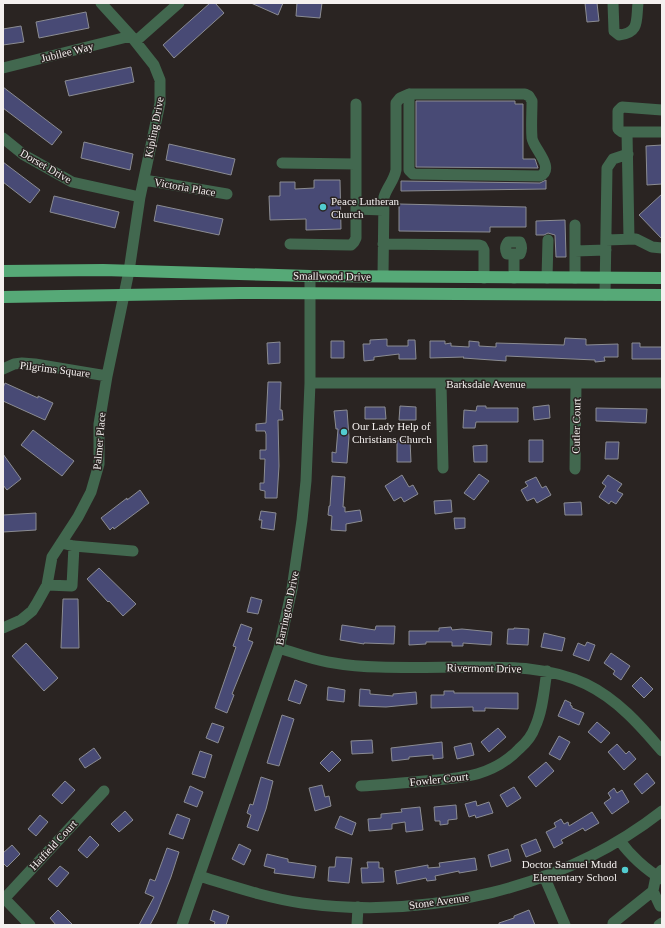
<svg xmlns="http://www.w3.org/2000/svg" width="665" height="928" font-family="Georgia,serif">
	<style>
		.building { fill: #484a75; stroke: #8b8c92 }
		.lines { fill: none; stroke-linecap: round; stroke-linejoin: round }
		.minor { stroke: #42684f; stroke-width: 11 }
		.major { stroke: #56a977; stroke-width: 12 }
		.poi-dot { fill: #52ccd0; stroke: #2a2422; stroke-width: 1.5 }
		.labels { text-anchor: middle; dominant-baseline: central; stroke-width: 3; stroke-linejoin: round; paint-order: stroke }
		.street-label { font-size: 11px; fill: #f4f0ef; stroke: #2a2422 }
		.poi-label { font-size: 11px; fill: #f4f0ef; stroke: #2a2422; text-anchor: start }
	</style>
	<rect width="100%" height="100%" fill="#2a2422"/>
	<path class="building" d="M210,3H215L224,13L174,58L163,45Z
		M251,3H283L278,15Z
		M297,3H322L320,18L296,16Z
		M585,3H597L599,21L587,22Z
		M86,12L89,28L39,38L36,22Z
		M21,26L24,42L3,45V29Z
		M131,67L134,82L69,96L65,81Z
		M3,87L62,132L52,145L3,108Z
		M416,101H515V104H523V159H535L538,168L416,167Z
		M84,142L133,154L130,170L81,158Z
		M169,144L235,159L231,175L166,160Z
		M662,145V184L647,185L646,146Z
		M3,162L40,190L30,203L3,182Z
		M314,180H340L341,229L306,230V219L270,220L269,196H280V182H295V189L314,188Z
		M546,180V189L401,191V181L540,183Z
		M662,194V239L639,215Z
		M54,196L119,212L115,228L50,212Z
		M399,204L526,207V227H490V232L399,231Z
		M157,205L223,219L219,235L154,221Z
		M565,220L566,257H556L555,235L548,233L544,235H536V221Z
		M565,338L586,339V345L618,344V357H604L605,361L595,362V360L506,356V361L463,358L464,357L430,358V341H445V344L451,343V346L469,347V341L479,342V346L496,347V343L564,345Z
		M387,339V346H408V340H415L416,359H399V354L374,357V360L364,361L363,344H370V340Z
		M331,341H344V358H331Z
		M280,342V363L268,364L267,343Z
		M632,343H640V347H662V359H632Z
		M268,382H281L280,410H282L283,420H278L279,466L277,498H265V491L260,490V483H264L265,459H260V450H266V434L265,431H256V424L266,423Z
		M5,383L38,398V396L53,403L45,420L3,401V388Z
		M549,405L550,418L534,420L533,407Z
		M400,406L416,407V420H399Z
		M477,406H486V408H518V422H476L475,428H463L464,410L476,411Z
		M365,407H385L386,419H365Z
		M596,408L647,409L646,423L596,421Z
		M347,410L349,437L347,463L332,462V452L336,453L338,429H336L334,411Z
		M33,430L74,461L62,476L21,445Z
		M410,440L411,462H397V441Z
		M529,440H543V462H529Z
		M606,442H619L618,459H605Z
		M487,445V462H474L473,446Z
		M3,454L21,479L7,490L3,485Z
		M479,474L489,481L474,500L464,493Z
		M402,475L409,487L413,485L418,494L404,502L401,497L394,501L385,486Z
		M608,475L622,484L617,491L623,494L616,504L611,501L609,504L599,497L606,486L602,483Z
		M332,476L345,477L343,507H345V512L360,510L362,521L346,524V531L331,530L332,516L328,515L329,506H330Z
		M536,477L542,488L546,486L551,495L537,503L534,498L527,501L521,490L528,486L525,482Z
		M140,490L149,503L114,529L113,527L110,530L101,518L127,498V500Z
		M451,500L452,512L435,514L434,501Z
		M581,502L582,515H565L564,503Z
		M261,511L276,513L274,530L261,528L262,520H259Z
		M36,513V530L3,532V515Z
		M454,518H465V528L455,529Z
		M99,568L136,604L123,616L109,601L108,602L87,579Z
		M251,597L262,600L258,614L247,612Z
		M63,599H78L79,648H61Z
		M241,624L252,628L248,640L253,642L232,694L234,695L227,713L215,708L236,647L233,646Z
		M342,625L375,630L376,626H395L394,644L364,643V644L340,640Z
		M451,627L452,630L462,629L492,632L491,645L463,643V646H452V642H426V644L409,645V631H439V628Z
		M514,628L529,629L528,645L507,644L508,629H514Z
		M544,633L565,638L562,651L541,647Z
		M587,642L595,645L589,661L573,655L578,643L585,646Z
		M26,643L58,678L44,691L12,656Z
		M611,653L630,666L621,680L613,674L615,671L604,663Z
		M641,677L653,689L644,698L632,686Z
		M295,680L307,685L300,704L288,700Z
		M328,687L345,690L344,702L327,700Z
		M360,689L370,690V694L393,696V694L416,692L417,704L386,707L359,706Z
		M444,691H454V693H518V709L485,708V711H473V707L431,708V695H444Z
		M565,700L571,703L570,705L572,706V708L584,713L579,725L558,716Z
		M282,715L294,719L279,766L267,763Z
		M597,722L610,733L601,743L588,732Z
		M212,723L224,727L218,743L206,738Z
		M498,728L506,737L489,752L481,742Z
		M559,736L570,742L560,760L549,754Z
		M372,740L373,753L352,754L351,741Z
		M442,742L443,758L433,759V755L409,757V759L392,761L391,748Z
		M471,743L474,755L457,759L454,747Z
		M617,744L626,754L629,751L636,759L624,770L608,752Z
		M94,748L101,758L85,768L79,759Z
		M200,751L212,755L205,778L192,774Z
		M332,751L341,760L329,772L320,763Z
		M546,762L554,771L536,787L528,777Z
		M647,773L655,783L642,794L634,784Z
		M261,777L273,781L266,809L258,831L247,827L251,815L247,813L250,804L253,805Z
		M65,781L75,790L62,804L52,795Z
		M322,785L325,797L329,796L331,806L315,811L309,788Z
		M190,786L203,792L197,807L184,802Z
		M514,787L521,798L507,807L500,795Z
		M614,788L617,793L622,790L629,802L612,814L604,803L611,798L608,793Z
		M476,801L477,806L489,802L493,813L476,818L475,815L469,817L465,804Z
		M456,805L457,819L448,820V824L440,825V821H435L434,807Z
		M420,807L423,830L406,832L405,822L392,824V829L369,831L368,819L381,818V814L402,812L401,809Z
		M125,811L133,820L119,832L111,824Z
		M592,812L599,823L585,831L583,828L561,840L563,843L554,848L546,832L556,827L554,823L561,819L564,824L568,822L569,826Z
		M177,814L190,819L183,839L169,834Z
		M40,815L48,822L36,836L28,829Z
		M340,816L356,823L352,835L335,828Z
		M90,836L99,845L87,858L78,850Z
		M536,839L541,851L526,857L521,845Z
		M239,844L251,850L244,865L232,859Z
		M12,845L20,854L7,867L3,863V853Z
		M167,848L179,852L171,877L157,912L150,925H139L154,897L145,893L150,879L155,881Z
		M508,849L511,861L491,867L488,855Z
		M267,854L288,859V862L316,866L314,878L274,873L275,869L264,866Z
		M336,857L352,858L349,883L328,881L329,867H335Z
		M475,858L477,870L459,873V871L435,876L436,880L427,881L426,878L397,884L395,871L428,865V868L440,867L439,863Z
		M367,862H379V868H383L384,882L362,883L361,868H368Z
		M60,866L69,873L57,887L48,879Z
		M58,910L73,925H56L50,918Z
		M213,910L229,916L226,925H214L215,922L210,920Z
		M529,910L535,925H499V923L514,918V916Z"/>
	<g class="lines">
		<path class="minor" d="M613,3L614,31L619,35C640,33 636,20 638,3
			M136,41L179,3
			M3,68L131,36
			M409,94H525L529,96L532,101C532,113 531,126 532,138C533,148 556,168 540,176L413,174L409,170Z
			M662,110L622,107L618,111V129L622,132H662
			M627,132L629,239
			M3,138L24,155L72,182L140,197
			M282,163L356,164
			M144,180L227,194
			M356,209L383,210
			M575,225V278
			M606,240L636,239L652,247L662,248
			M508,242H520C522,246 522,250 520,254H507C505,250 505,246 508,242Z
			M290,244L351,245L354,242L356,238V104
			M383,244L479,245L482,246L484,250V278
			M575,251L606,250
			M383,276L384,197C387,187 394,181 396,170V103L400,98L409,94
			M514,278V254
			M547,278L548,240
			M605,295L607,168L613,159L628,154
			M3,369L14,364L22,363L35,364L107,376
			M310,383H662
			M441,384L443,468
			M575,469L576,384
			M61,543L74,546L133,551
			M47,585L72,586L74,546
			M3,628L21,620L32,611L37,603L47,585L52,557L78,517L91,492L99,464V424L107,376L129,271L140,197L160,103V80L154,65L131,36L101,3
			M279,648C295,653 311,659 328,662C345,665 363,667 379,667C410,668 442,667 473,667C511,667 550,667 586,684C617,699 640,725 662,751
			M361,786C382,785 403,783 424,781C461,778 492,777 519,749C526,743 532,736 535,727C543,710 544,689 547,671
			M620,841C630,855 646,870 662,879
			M199,876C232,886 267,898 302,903C427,920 562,889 662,811
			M544,876L565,925
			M653,891L660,906
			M4,898L30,925
			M3,900L104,791
			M182,925L279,648L292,589L302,520L306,481L310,383V276
			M357,925L358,907
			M613,925V923L653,891L656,876L662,870
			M659,925L662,923"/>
		<path class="major" d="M3,271L103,270L310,276L662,278
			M3,297L240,293L662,295"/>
	</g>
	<g class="poi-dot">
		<circle cx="323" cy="207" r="4"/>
		<circle cx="344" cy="432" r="4"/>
		<circle cx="625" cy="870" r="4"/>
	</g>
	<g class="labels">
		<g class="street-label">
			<text transform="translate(67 52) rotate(-14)">Jubilee Way</text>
			<text transform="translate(154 127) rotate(-79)">Kipling Drive</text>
			<text transform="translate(46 166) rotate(30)">Dorset Drive</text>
			<text transform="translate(185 187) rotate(10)">Victoria Place</text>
			<text transform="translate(332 276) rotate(1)">Smallwood Drive</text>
			<text transform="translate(55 369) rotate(7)">Pilgrims Square</text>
			<text x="486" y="384">Barksdale Avenue</text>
			<text transform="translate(576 426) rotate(-89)">Cutler Court</text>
			<text transform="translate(99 441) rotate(-85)">Palmer Place</text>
			<text transform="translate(287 608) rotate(-78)">Barrington Drive</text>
			<text transform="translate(484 668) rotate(1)">Rivermont Drive</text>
			<text transform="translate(439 779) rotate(-6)">Fowler Court</text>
			<text transform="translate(53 845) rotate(-47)">Hatfield Court</text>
			<text transform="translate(439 901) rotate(-8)">Stone Avenue</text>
		</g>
		<g class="poi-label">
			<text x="331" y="201">Peace Lutheran<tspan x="331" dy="13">Church</tspan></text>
			<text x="352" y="426">Our Lady Help of<tspan x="352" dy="13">Christians Church</tspan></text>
			<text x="617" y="864" text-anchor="end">Doctor Samuel Mudd<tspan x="617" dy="13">Elementary School</tspan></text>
		</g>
	</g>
	<rect width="665" height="928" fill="none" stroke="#f4f0ef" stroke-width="8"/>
</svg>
